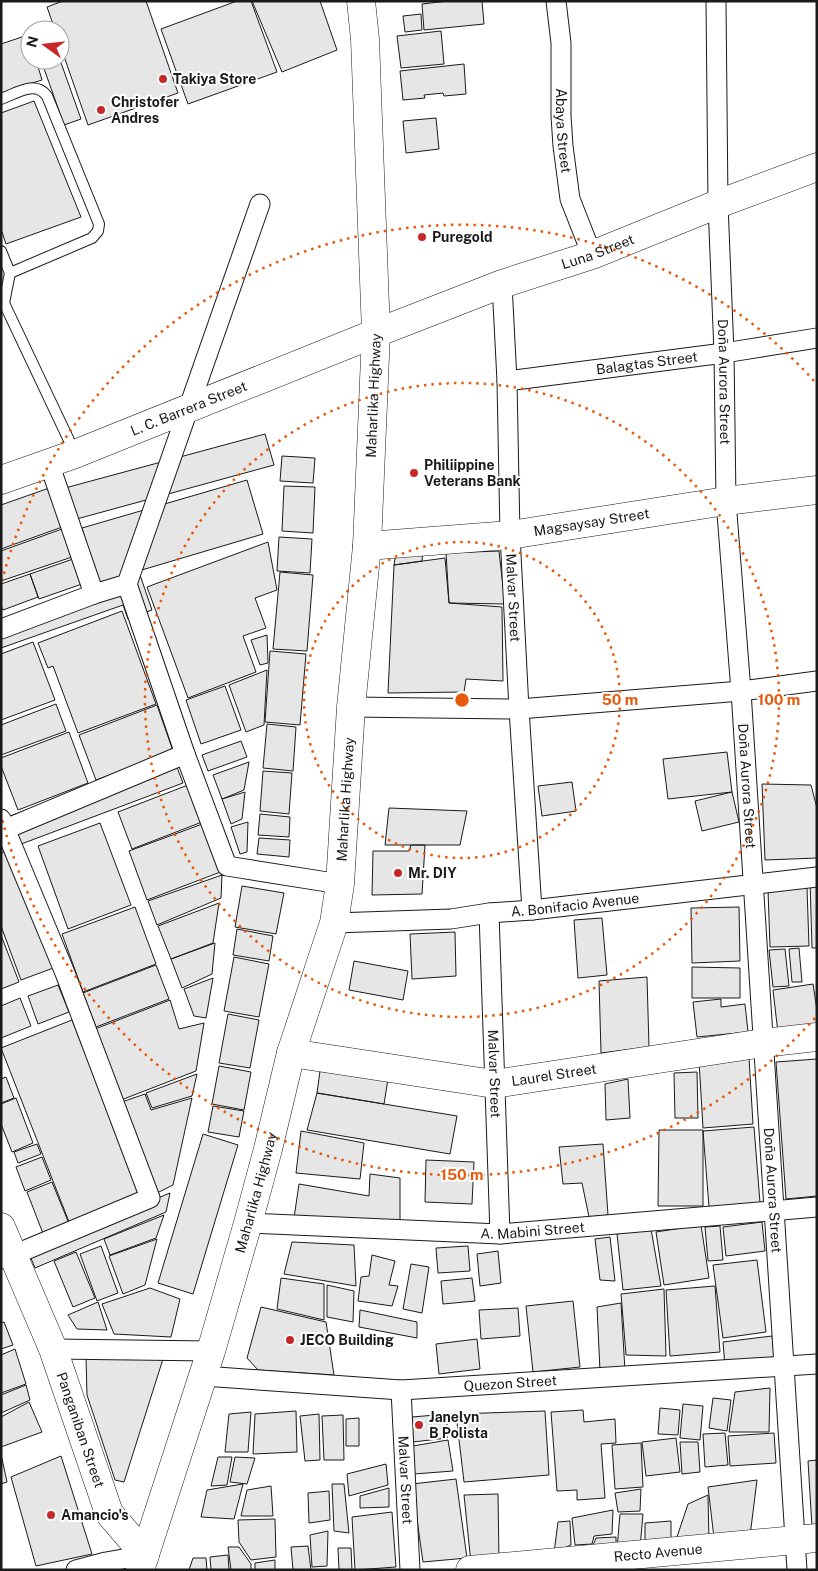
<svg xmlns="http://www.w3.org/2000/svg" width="818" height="1571" font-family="'Public Sans',sans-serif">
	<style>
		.building { fill: #e6e6e6; stroke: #1a1a1a }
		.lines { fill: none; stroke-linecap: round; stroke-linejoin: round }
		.lane-casing { stroke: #1a1a1a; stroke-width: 12 }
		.street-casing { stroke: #1a1a1a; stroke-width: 21 }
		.secondary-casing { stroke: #1a1a1a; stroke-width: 29 }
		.primary-casing { stroke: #1a1a1a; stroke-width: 29 }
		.lane { stroke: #fff; stroke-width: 10 }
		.street { stroke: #fff; stroke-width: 19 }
		.secondary { stroke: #fff; stroke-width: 28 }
		.primary { stroke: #fff; stroke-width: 28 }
		.ring { fill: none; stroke: #e8590c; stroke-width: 2.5; stroke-dasharray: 2.5 5 }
		.poi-dot { fill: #c62828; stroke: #fff; stroke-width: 2 }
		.labels { text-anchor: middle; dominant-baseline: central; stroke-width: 4; stroke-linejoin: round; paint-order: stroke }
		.poi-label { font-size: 14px; font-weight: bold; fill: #1a1a1a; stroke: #fff; text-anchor: start }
		.street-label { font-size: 14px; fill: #1a1a1a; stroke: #fff }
		.centre { fill: #e8590c; stroke: #fff; stroke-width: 2.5 }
		.ring-label { font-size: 15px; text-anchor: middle; font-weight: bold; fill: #e8590c; stroke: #fff; stroke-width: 4; stroke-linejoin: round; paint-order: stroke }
	</style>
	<rect width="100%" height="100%" fill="#fff"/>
	<path class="building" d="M63,1H146L178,93L88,125L60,45V30H55L47,7Z
		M237,1H251L277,72L188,104L161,29Z
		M252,1H320L337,50L282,72Z
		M448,1H482L484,24L424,30L422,4Z
		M421,14L422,30L405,32L403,16Z
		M441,31L444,64L401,68L397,36Z
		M28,35L30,40V60H36L42,80L1,93V44Z
		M41,60H60L81,119L64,125Z
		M464,64L466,94L444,96L443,93L424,95L425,98L403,100L400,71Z
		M34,101L81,217L6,244L1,229V113Z
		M436,118L439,149L406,153L403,121Z
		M265,434L274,465L73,520L65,488Z
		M282,456L315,458L313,483L280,481Z
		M247,480L263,534L98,583L82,528Z
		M284,486L315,487L313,533L282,531Z
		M52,487L65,526L1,549V505Z
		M62,529L72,557L1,581V551Z
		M279,537L312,539L310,573L277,571Z
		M268,542L277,590L255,598L266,628L243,636L256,672L188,698L147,587Z
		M424,542L422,561L394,565L397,546Z
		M499,551L505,604L449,603L446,553Z
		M445,558L449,603L502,607L503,681L466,679L464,692L388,693L394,565Z
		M73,559L82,584L39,599L30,574Z
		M139,572L152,610L128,619L123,605L1,648V621Z
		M280,572L313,575L307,651L273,649Z
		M30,574L38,597L3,610L1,606V584Z
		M122,611L156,704L78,733L53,666L48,668L38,643Z
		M267,635L268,663L260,665L251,640Z
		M33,642L55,700L1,720V654Z
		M270,651L306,654L300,725L265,722Z
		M267,670L264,725L246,732L229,685Z
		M225,686L241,730L201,744L186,700Z
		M56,704L66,731L1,755V725Z
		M157,705L173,751L96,780L79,735Z
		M267,724L296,727L293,771L263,768Z
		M69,732L88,783L18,810L1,766V758Z
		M241,741L247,757L208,771L202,755Z
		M727,752L732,792L668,799L663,759Z
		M172,754L183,783L16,846L5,818Z
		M249,762L244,790L222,799L213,775Z
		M263,771L292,773L289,814L260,811Z
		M572,782L576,811L542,816L538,786Z
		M762,784L811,785L817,808V858L765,860Z
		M188,785L202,822L132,849L118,812Z
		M245,792L242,819L231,824L222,799Z
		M732,792L739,822L702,831L695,801Z
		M389,808L467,811L460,845H385Z
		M260,814L290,817L289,837L258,835Z
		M248,822L247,852L240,854L231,827Z
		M100,823L131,905L68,929L38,846Z
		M205,823L223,871L147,900L129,851Z
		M259,838L290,840L289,857L257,854Z
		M411,845H425L422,894L372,895L373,851H409Z
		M12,849L56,967L21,980L1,926V853Z
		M222,875L221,898L157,925L148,901Z
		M810,881H817V948H812Z
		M242,886L284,893L276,934L235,927Z
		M807,888L809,946L770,947L768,890Z
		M219,903L213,943L171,959L158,926Z
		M135,907L156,964L83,992L62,934Z
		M739,907L740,961L692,963L691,908Z
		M602,918L607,975L578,978L574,920Z
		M237,929L273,936L269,961L233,955Z
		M455,932L456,976L412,979L410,934Z
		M1,935L19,982L1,989Z
		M215,943L212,974L182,988L171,959Z
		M799,948L802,982H792L789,949Z
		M785,949L789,986L773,987L769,950Z
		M234,957L269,964L259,1017L224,1011Z
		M354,961L408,971L403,1000L349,990Z
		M156,965L169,999L96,1027L83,993Z
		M692,967L740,968V998H692Z
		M647,977L649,1047L601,1053L599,981Z
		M213,978L206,1018L194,1016L184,989Z
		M813,984L817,1010V1027L778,1033L773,990Z
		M58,985L69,1012L38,1024L28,996Z
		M20,998L31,1026L1,1038V1006Z
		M721,999V1007L745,1004L748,1032L697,1037L693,1002Z
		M170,1000L179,1029L204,1023L196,1071L121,1100L95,1029Z
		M228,1014L259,1020L250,1068L219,1063Z
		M72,1020L142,1199L71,1227L1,1048Z
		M749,1058L753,1124L703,1128L699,1061Z
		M817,1059V1196L786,1199L776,1062Z
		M219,1066L251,1072L244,1110L212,1104Z
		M320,1071L388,1079L384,1104L317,1093Z
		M697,1072L698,1118H675L674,1073Z
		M197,1074L192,1096L152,1108L146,1093Z
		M6,1077L14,1098L1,1103V1079Z
		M628,1079L630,1118L606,1120L605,1084Z
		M317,1093L457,1116L450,1154L307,1130Z
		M145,1094L151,1110L192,1098L173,1185L151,1196L116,1104Z
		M16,1098L33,1143L12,1152L1,1124V1104Z
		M213,1106L244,1111L239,1137L208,1132Z
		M754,1127L760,1203L709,1207L703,1131Z
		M659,1130H703V1206H658Z
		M301,1131L364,1143L360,1179L296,1173Z
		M203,1134L238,1145L193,1294L158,1283Z
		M37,1144L41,1154L18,1163L14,1152Z
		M603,1144L608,1215L589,1217L582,1183L563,1184L559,1147Z
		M42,1157L51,1180L25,1191L16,1167Z
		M426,1160L474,1162L472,1204L425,1202Z
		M370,1174L400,1178V1226L294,1218L299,1184L369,1196Z
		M52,1182L70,1226L44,1236L27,1192Z
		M170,1193L166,1212L35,1268L28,1251Z
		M164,1215L156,1238L110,1255L104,1239Z
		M762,1222L765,1251L726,1256L723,1227Z
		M701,1225L709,1278L664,1285L656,1232Z
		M720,1226L723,1260L708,1261L705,1227Z
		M651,1229L661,1286L623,1290L617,1234Z
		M610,1237L615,1281L600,1280L595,1239Z
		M157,1239L145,1285L123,1294L109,1256Z
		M292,1242L354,1245L356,1286L284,1274Z
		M101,1246L118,1293L97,1301L80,1254Z
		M468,1246L470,1271L438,1273L436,1248Z
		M498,1251L501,1283L480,1286L477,1254Z
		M76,1252L95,1298L73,1307L54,1261Z
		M372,1255L395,1261L389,1285L398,1286L392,1306L358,1301L361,1277L369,1276Z
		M757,1260L766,1332L723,1338L713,1265Z
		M411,1264L429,1267L422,1313L403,1309Z
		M281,1278L324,1284V1320L277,1309Z
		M472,1278L475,1301L443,1304L441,1281Z
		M327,1285L354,1291L353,1322L327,1317Z
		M715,1286L720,1352L670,1356L666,1290Z
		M150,1288L180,1299L171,1337L114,1334L102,1304Z
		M664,1289L666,1356L626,1355L621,1294Z
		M573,1301L580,1367L533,1372L526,1306Z
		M98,1302L107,1330L77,1329L68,1315Z
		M621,1303L625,1371H600L597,1307Z
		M261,1307L326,1322L334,1375L258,1370L247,1358Z
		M518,1308L520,1336L481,1339L479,1310Z
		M360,1310L417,1322V1338L359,1327Z
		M4,1322L13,1345L1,1349V1323Z
		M772,1336L775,1361L725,1366L723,1342Z
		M477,1339L480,1369L439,1374L436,1344Z
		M15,1349L26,1384L1,1393V1355Z
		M86,1358L163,1359L124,1482L115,1480L87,1395Z
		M26,1385L30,1400L1,1413V1395Z
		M770,1388L769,1432H729L735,1392Z
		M713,1398L731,1400L727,1431L709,1428Z
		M29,1402L42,1432L1,1447V1417Z
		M683,1404L703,1406L700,1440L680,1438Z
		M660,1408L680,1410L678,1435L658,1434Z
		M583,1410L584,1422L615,1419L616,1443L601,1444L605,1498L577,1500V1490L557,1491L551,1412Z
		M296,1411L297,1452L253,1454L255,1414Z
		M545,1411L549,1475L464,1482L456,1414Z
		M251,1412L248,1452H225L229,1414Z
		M319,1414L320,1460L305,1461L300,1416Z
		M447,1414V1438L413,1442L412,1417Z
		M343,1415L344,1460H324L322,1416Z
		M359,1418V1446H346V1419Z
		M725,1433L728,1465L705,1467L703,1434Z
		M774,1433L776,1463L730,1466L728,1436Z
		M676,1438L680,1472L646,1476L642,1442Z
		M448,1440L453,1471L414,1474L413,1446Z
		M680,1442H698L700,1472L682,1474Z
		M641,1443L643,1487L615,1489L612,1445Z
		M1,1454L7,1482L1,1484Z
		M61,1456L92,1554L36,1566L11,1477Z
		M218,1457H232L227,1485L211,1486Z
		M235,1457L255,1458L247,1484L230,1482Z
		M817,1460V1526L812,1527L808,1461Z
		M386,1464L388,1485L349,1496L347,1474Z
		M456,1479L467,1558L423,1562L412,1484Z
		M757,1480L750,1536L714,1538L708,1487Z
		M243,1484L234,1519L201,1517L207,1490Z
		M332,1484H344L349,1533L334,1531Z
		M271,1486L273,1516H241L247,1490Z
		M389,1488V1507L360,1508V1496Z
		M641,1489L640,1511L618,1512L615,1493Z
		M329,1491L330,1520L309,1523L308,1493Z
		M498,1494L499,1561L471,1563L464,1495Z
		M708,1495L709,1541L675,1543L688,1504Z
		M613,1510L612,1534L594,1536L592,1544L575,1545L572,1518Z
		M392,1512L396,1567L355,1570L352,1517Z
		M620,1514H643L640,1548L617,1549Z
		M275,1519L276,1557L251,1560L239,1542L238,1520Z
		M570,1521L571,1545L554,1553L558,1522Z
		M671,1521V1545L645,1548V1523Z
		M328,1531L327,1566L312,1567L310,1535Z
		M616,1537V1551L590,1553L596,1538Z
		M308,1546L311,1570H293L291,1547Z
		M228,1547H239L251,1564V1570H231Z
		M338,1548H351L352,1570H339Z
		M228,1555L229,1570H211L210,1557Z
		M193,1558H206L207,1570H189Z
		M275,1560V1570H255V1563Z"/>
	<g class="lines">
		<g class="lane-casing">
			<path id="lane" d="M1,99C17,93 35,80 47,96L99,224L98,231L92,238L10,273L4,303L75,453
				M1,251L10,273"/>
		</g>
		<g class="street-casing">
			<g id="street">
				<path id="s1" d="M556,1L561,43V116L563,146L570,199L592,255"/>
				<path id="s2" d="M716,1L718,204L724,353L726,501L741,691L797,1570"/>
				<path id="s3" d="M502,284L507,381L510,535L519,709L532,910"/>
				<path id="s4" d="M507,381L724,353L817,338"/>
				<path d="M49,463L94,594"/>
				<path d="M127,584L185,754L227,866L340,884"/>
				<path d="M1,629L94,594L127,584L260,204"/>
				<path d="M351,707L519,709L741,691L817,681"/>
				<path d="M1,819L65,973L150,1198L4,1259"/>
				<path d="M1,831L185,754"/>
				<path id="s5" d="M489,913L500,1234"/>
				<path id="s6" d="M334,923L451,919L489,913L532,910L817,877"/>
				<path id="s7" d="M248,1223L500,1234L817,1207"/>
				<path d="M53,1349L211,1351"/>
				<path id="s8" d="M203,1376L401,1390L817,1364"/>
				<path id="s9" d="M401,1390L410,1570"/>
				<path d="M76,1570L106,1562L145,1555"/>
			</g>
		</g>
		<g class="secondary-casing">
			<g id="secondary">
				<path id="s10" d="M1,480L75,454L376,333L502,284L592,255L718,204L817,167"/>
				<path id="s11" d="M367,546L510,535L726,501L817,490"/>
				<path id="s12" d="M291,1053L494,1084L763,1043L817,1037"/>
				<path id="s13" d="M1,1227L53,1349L109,1513L145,1555"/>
				<path id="s14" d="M470,1570L817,1538"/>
			</g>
		</g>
		<g class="primary-casing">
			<g id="primary">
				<path id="s15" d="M140,1570L211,1351L248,1223L268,1149L291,1053L334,923L340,884L351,707L367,546L376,333L365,39L361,1"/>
			</g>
		</g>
		<use href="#lane" class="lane"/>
		<use href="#street" class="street"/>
		<use href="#secondary" class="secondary"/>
		<use href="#primary" class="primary"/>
	</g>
	<g class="ring">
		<circle cx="462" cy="700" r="158"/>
		<circle cx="462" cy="700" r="317"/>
		<path d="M815 1018A475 475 0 0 1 2 819M2 581A475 475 0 0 1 815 382"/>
	</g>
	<g class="poi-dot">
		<circle cx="163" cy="79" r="5"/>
		<circle cx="101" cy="110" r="5"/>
		<circle cx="422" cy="237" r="5"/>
		<circle cx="414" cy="473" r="5"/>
		<circle cx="398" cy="873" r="5"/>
		<circle cx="290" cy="1340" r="5"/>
		<circle cx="419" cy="1425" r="5"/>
		<circle cx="51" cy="1515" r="5"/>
	</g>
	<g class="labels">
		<g class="poi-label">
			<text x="173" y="79">Takiya Store</text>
			<text x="111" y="102">Christofer<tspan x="111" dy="16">Andres</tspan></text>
			<text x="432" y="237">Puregold</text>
			<text x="424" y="465">Philiippine<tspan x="424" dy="16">Veterans Bank</tspan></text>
			<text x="408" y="873">Mr. DIY</text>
			<text x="300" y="1340">JECO Building</text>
			<text x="429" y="1417">Janelyn<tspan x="429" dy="16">B Polista</tspan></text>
			<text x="61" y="1515">Amancio's</text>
		</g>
		<g class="street-label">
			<text stroke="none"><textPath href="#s1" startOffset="130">Abaya Street</textPath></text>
			<text stroke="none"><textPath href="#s10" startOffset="639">Luna Street</textPath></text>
			<text stroke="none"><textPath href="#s4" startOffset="141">Balagtas Street</textPath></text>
			<text stroke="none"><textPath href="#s2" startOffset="381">Doña Aurora Street</textPath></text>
			<text stroke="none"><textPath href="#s15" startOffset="1205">Maharlika Highway</textPath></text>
			<text stroke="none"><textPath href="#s10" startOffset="201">L. C. Barrera Street</textPath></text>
			<text stroke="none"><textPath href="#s11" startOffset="226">Magsaysay Street</textPath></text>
			<text stroke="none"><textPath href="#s3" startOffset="314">Malvar Street</textPath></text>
			<text stroke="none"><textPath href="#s2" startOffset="786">Doña Aurora Street</textPath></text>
			<text stroke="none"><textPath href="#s15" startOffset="800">Maharlika Highway</textPath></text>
			<text stroke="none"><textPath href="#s6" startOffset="242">A. Bonifacio Avenue</textPath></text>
			<text stroke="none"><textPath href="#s5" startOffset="161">Malvar Street</textPath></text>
			<text stroke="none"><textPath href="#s12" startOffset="266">Laurel Street</textPath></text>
			<text stroke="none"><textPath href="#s2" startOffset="1191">Doña Aurora Street</textPath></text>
			<text stroke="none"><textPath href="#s15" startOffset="395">Maharlika Highway</textPath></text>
			<text stroke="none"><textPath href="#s7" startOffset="285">A. Mabini Street</textPath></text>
			<text stroke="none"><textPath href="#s8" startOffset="308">Quezon Street</textPath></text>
			<text stroke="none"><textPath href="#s13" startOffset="218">Panganiban Street</textPath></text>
			<text stroke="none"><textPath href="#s9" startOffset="90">Malvar Street</textPath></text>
			<text stroke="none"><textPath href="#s14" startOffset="189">Recto Avenue</textPath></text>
		</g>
	</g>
	<circle cx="462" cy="700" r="8" class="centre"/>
	<g class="ring-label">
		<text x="620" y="705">50 m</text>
		<text x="779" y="705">100 m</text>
		<text x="462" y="1180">150 m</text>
	</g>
	<rect width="818" height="1571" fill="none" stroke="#1a1a1a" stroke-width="5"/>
	<g transform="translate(45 45) rotate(285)"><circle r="24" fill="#ffffff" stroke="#a3a3a3"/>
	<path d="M0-4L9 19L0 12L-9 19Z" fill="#c62828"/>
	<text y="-8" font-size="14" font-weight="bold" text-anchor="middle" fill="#1a1a1a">N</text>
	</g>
</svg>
